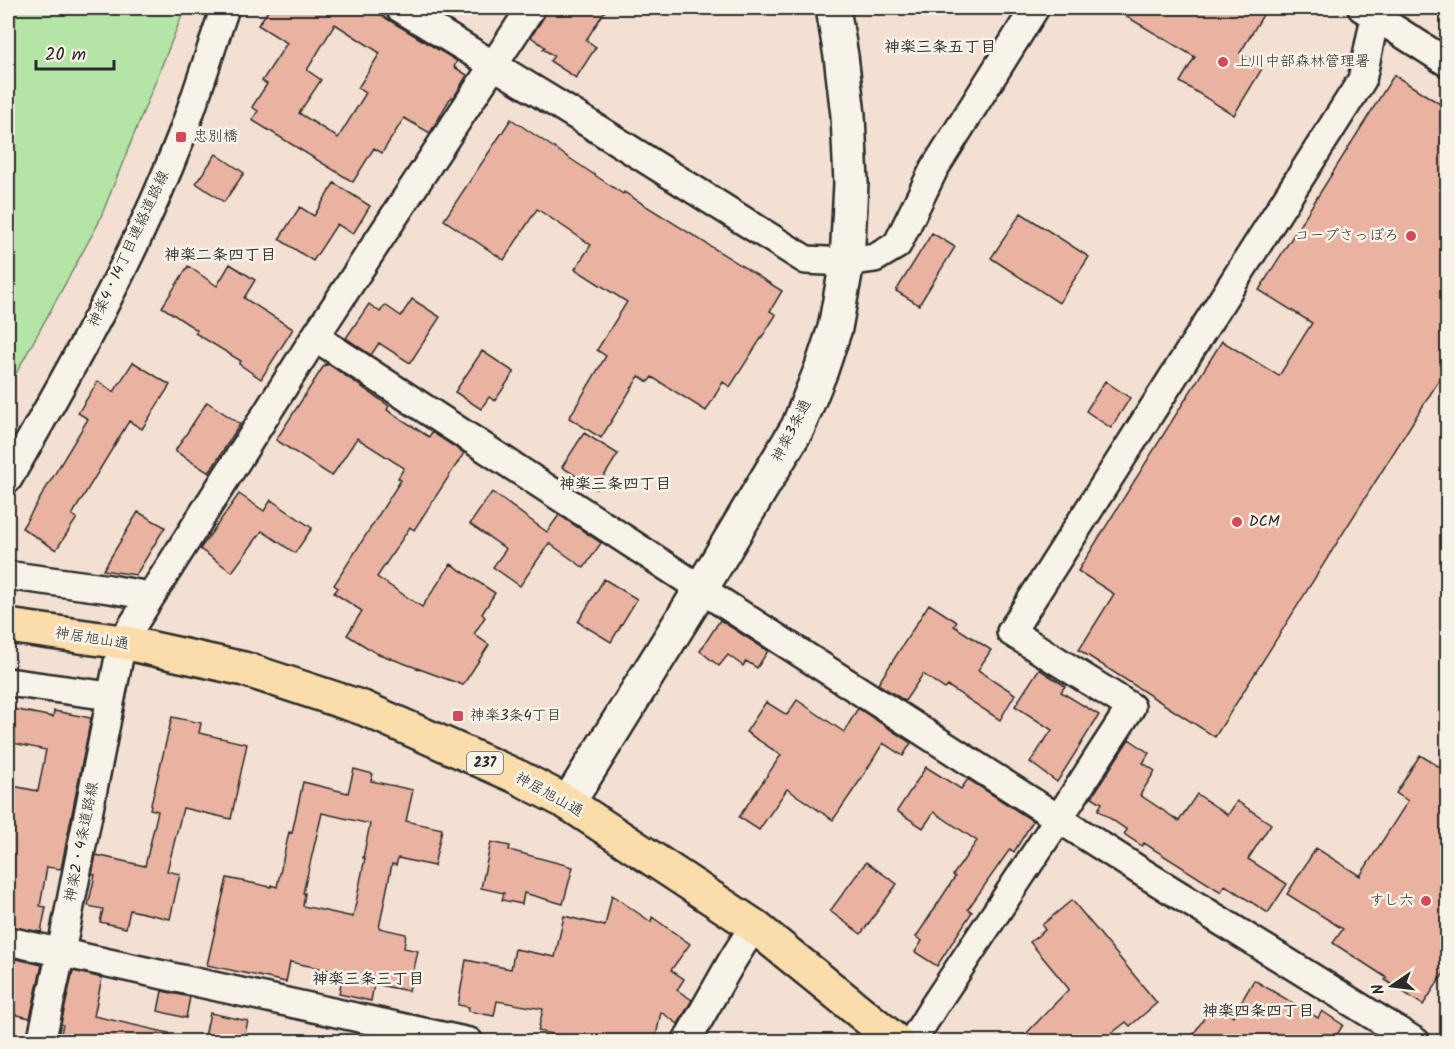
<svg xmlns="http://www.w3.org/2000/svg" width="1455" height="1049" font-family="Kalam,'Klee One',sans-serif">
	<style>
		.green { fill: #b4e5a6; stroke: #708868; stroke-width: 1.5 }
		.building { fill: #eab3a1; stroke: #2b2b2b; stroke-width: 1.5; fill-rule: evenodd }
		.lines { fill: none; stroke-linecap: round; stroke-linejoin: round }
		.minor-casing { stroke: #2b2b2b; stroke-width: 32 }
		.tertiary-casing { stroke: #2b2b2b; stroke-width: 38 }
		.trunk-casing { stroke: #2b2b2b; stroke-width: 38 }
		.minor { stroke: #f7f3e8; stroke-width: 27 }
		.tertiary { stroke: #f7f3e8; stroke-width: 33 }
		.trunk { stroke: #faddab; stroke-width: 33 }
		.poi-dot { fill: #d1495b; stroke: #f7f3e8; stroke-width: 2 }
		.labels { text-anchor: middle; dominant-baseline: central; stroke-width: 5; stroke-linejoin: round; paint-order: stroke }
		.shield { fill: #f7f3e8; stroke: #686764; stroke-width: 1.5 }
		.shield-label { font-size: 14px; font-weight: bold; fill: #2b2b2b }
		.poi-label { font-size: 15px; fill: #2b2b2b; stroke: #f7f3e8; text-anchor: start }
		.street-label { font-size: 15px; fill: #2b2b2b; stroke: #f7f3e8 }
		.neighbourhood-label { font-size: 16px; font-weight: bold; fill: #2b2b2b; stroke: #f7f3e8 }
	</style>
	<rect width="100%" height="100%" fill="#f3e0d3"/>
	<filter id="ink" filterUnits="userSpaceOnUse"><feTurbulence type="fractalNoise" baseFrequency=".0167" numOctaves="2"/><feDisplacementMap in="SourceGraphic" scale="12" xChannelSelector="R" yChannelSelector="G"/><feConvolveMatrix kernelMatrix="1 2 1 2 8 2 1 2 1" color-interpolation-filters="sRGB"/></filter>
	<g filter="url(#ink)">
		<path class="green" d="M8,8H185L98,224L8,388Z"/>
		<path class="building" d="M270,8H369L457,61L454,67L467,75L453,99L451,97L430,133L404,118L382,153L374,148L353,182L252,120L258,111L252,107L267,84L262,81L287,43L258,25ZM335,24L380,53L358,88L366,93L338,138L299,113L321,80L307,70Z
			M547,8H607L586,40L596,47L576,78L550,61L554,56L543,49L545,47L531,37L544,17Z
			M1112,8H1251L1263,15L1240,53L1263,67L1234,115L1180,82L1195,57Z
			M1394,75L1448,109V366L1215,737L1079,650L1114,594L1078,571L1222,341L1279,376L1312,323L1259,290Z
			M511,119L623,194L624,192L782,291L770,311L776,315L730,387L723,382L706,411L652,377L648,382L639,376L601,438L569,418L606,356L597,350L627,302L575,269L591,245L537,209L504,260L444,220Z
			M216,154L244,173L224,202L196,183Z
			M334,183L370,206L353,234L337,224L313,261L279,239L300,207L314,216Z
			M1021,213L1089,257L1059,303L991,258Z
			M932,233L955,247L919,305L896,291Z
			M230,264L255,280L244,298L293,329L261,379L239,364L241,361L195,333L197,330L162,307L188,266L217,286Z
			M412,299L440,317L410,363L379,343L371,355L346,338L369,304L380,312L385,305L401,316Z
			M482,351L514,372L495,401L489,397L481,409L455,392Z
			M133,362L170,385L142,429L129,421L72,515L77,518L56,550L22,528L88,419L78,413L98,381L114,392Z
			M325,364L327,365L328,364L353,381L389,406L387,410L429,437L432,432L464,453L414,530L410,527L377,577L422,607L451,564L495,593L482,614L485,617L474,634L489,645L463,685L376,653L347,635L362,611L334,593L338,588L334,585L401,480L398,478L404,468L357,438L332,476L276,440Z
			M1105,381L1130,398L1111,428L1086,411Z
			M207,402L240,424L209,473L175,451Z
			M584,433L618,454L596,489L562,467Z
			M492,492L547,532L559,515L601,543L584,568L549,543L520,586L493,567L506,549L470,524Z
			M239,494L264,511L271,500L312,528L295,553L262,531L232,572L200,549Z
			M138,512L165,527L136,575L103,570Z
			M604,579L637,599L611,642L578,622Z
			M929,604L957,622L954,626L991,650L978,670L1015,694L1000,720L948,686L945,689L923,674L905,701L878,684Z
			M720,620L768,651L757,668L746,661L743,666L728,655L719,666L700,651Z
			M1039,669L1065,686L1061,692L1099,715L1057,782L1030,762L1052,730L1015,706Z
			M797,700L844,732L858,708L911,743L903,756L883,743L863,776L833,820L787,789L759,830L739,817L781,755L746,732L766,702L787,715Z
			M8,708L53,717L54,711L91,718L61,869L47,867L40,906L46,907L41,932L8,926V785L38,791L46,750L8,742Z
			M172,717L201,723L199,733L247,744L231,819L183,808L167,871L180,874L170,919L130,910L126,928L100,922L103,909L88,906L95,875L92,874L96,855L145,866L158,811L150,809Z
			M1129,739L1149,753L1143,763L1155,771L1140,795L1179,821L1197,794L1228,815L1237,801L1271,824L1248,859L1287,884L1268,913L1225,885L1221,892L1144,843L1142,846L1124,834L1127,830L1098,810L1102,803L1092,797Z
			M1420,755L1448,772V967L1423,1005L1385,980L1387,978L1333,943L1343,929L1287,894L1316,848L1360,876L1408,801L1396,793Z
			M926,767L961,789L968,779L1033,821L1014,852L1010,849L968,909L972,912L937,966L915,952L922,941L916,937L955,877L953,875L977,841L934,812L923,828L897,811Z
			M354,769L373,774L371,781L413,790L406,821L442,829L434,866L398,858L396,865L392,864L379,928L406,934L404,948L418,951L409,991L374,984L371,1001L339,994L343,973L290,962L286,982L207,965L227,878L271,887V885L277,887L289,832L292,833L303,782L348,793ZM322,813L370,824L363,858H365L353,917L303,906L305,893H303Z
			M491,842L510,846L509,850L573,867L563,904L524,893L522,904L502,900L504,893L481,888Z
			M866,862L897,884L861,934L830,911Z
			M612,895L651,922L652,917L690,944L671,970L684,979L677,990L692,1000L678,1024L661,1012L655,1041H586L538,1031L543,1009L497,1001L494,1016L468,1011L469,1007L458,1005L466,960L511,969L515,949L555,957L564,916L605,926Z
			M1072,900L1157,1003L1130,1026L1126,1022L1102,1041H1019L1069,989L1030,942L1045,930L1042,925Z
			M8,957L42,965L30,1018L8,1013V1003L11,985L8,984Z
			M73,971L102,978L94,1016L169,1033L168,1041H59L63,1025L61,1024Z
			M1254,980L1318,1018L1322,1011L1343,1025L1333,1041H1189L1214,1003L1233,1016Z
			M162,991L190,997L186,1018L158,1011Z
			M210,1013L248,1021L243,1041H204Z"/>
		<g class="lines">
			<g class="minor-casing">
				<path id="minor" d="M400,8L585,121L806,260L847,262L875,258L897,245L934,169L1035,8
					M1362,8L1448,63
					M315,337L701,589L1137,869L1416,1042
					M8,479C72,368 135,256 181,137C197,95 210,51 225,8
					M13,576L110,589L150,596
					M8,682L110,696
					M8,941L469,1042
					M41,1042L61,952L122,642L315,337L531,8
					M686,1042L732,961L754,926
					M912,1042L934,1006L1059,818L1131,707L1011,632L1362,80L1375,17L1380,8"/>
			</g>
			<g class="tertiary-casing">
				<path id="tertiary" d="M568,803L701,589L798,427L821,370L835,328L847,262L851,183L848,115L841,56L833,8"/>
			</g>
			<g class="trunk-casing">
				<path id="trunk" d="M8,626L122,642L244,669L363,708L518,777L568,803L754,926L897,1042"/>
			</g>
			<use href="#minor" class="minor"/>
			<use href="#tertiary" class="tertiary"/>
			<use href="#trunk" class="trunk"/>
		</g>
	</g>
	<g class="poi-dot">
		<circle cx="1223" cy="62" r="6"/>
		<rect x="175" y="131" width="12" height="12" rx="3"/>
		<circle cx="1411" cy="236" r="6"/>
		<circle cx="1237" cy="522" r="6"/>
		<rect x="452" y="710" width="12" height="12" rx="3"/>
		<circle cx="1426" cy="901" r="6"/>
	</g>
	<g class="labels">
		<rect class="shield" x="467" y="752" width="36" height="22" rx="4.5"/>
		<g class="shield-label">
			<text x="485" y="763">237</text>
		</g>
		<g class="poi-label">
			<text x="1235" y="62">上川中部森林管理署</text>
			<text x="193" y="137">忠別橋</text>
			<text x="1399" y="236" text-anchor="end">コープさっぽろ</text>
			<text x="1249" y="522">DCM</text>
			<text x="470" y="716">神楽3条4丁目</text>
			<text x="1414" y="901" text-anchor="end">すし六</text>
		</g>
		<g class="street-label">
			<text transform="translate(129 249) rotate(-65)">神楽4・14丁目連絡道路線</text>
			<text transform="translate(792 431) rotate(-63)">神楽3条通</text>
			<text transform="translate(92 639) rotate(9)">神居旭山通</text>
			<text transform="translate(549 795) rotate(29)">神居旭山通</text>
			<text transform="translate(82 842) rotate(-79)">神楽2・4条道路線</text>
		</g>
		<g class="neighbourhood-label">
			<text x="940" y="47">神楽三条五丁目</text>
			<text x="220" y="255">神楽二条四丁目</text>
			<text x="615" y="484">神楽三条四丁目</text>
			<text x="368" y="979">神楽三条三丁目</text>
			<text x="1258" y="1011">神楽四条四丁目</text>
		</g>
	</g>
	<rect width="1455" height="1049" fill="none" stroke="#f7f3e8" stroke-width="30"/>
	<rect x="15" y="15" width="1425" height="1019" fill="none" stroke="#2b2b2b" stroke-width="2" filter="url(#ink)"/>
	<g transform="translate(1392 986) rotate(256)" stroke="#f7f3e8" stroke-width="4.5" paint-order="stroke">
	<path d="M0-4.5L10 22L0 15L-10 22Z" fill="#2b2b2b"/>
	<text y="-9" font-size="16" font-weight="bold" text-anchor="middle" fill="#2b2b2b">N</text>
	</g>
	<path d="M36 60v9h78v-9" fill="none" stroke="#2b2b2b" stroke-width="3"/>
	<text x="45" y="60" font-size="18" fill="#2b2b2b" stroke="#f7f3e8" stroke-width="4.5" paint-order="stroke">20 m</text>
</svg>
